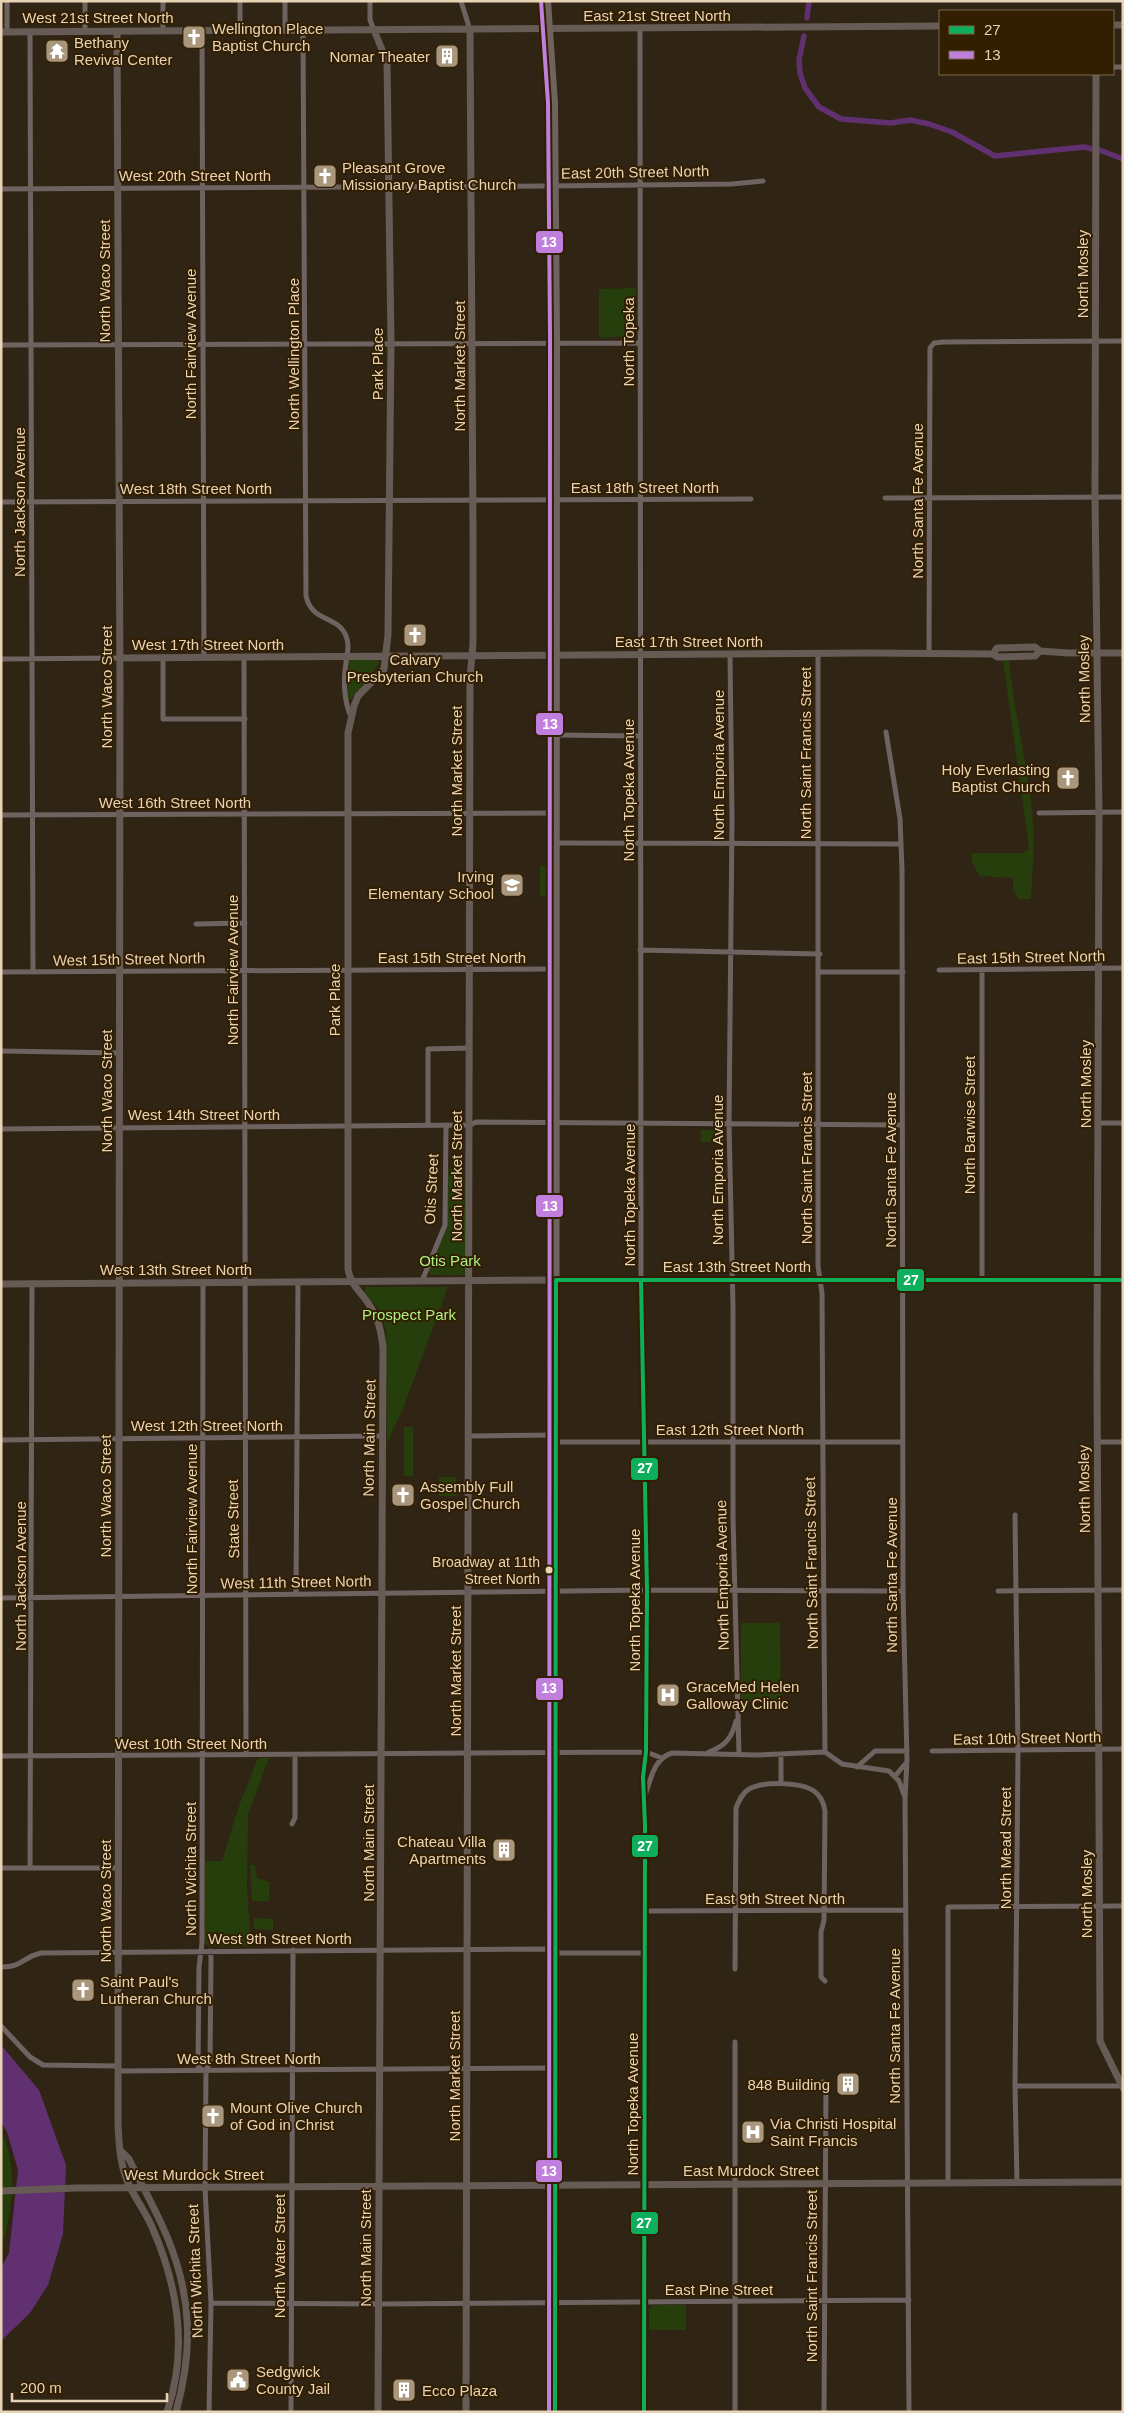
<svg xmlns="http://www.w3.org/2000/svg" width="1124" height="2413" font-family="Helvetica,sans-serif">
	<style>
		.green { fill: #253e0c }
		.water { fill: #603071 }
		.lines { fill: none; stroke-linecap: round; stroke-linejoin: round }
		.canal { stroke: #603071; stroke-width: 5.5 }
		.street { stroke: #6f6361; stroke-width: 5 }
		.secondary { stroke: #675b55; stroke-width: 7 }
		.primary { stroke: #70625c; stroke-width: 8 }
		.bus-1-casing { stroke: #321e00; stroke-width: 8 }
		.bus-2-casing { stroke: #321e00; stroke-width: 8 }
		.bus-1 { stroke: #0daf5c; stroke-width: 4 }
		.bus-2 { stroke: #c07fdc; stroke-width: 4 }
		.bus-dot { fill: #e8d3b6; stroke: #321e00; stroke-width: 2 }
		.labels { text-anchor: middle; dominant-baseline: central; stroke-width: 4; stroke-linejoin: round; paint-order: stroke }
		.bus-label { font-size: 14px; fill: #e8d3b6; stroke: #321e00; text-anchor: end }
		.street-label { font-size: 15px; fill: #e8d3b6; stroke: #321e00 }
		.poi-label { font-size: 15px; fill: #e8d3b6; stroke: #321e00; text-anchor: start }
		.park-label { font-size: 15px; fill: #abf083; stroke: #321e00 }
		.line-badge { stroke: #321e00; stroke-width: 2 }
		.badge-label { font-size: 14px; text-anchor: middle; font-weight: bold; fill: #fff }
	</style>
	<rect width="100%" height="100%" fill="#302514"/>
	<path class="green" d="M636,288L635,336L599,338V289Z
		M349,660L375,659L379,662L369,679L349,701L347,699Z
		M1003,660H1009C1014,715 1029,768 1033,823C1035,848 1032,874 1031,899H1019L1013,890V878L980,876L972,863V853H1023L1029,848Z
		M540,866H547V897L540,896Z
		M701,1130H724V1142H701Z
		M447,1169H464L466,1275H430L429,1271L446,1225Z
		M366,1287H448L402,1411L387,1443L386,1329L379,1310L364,1292Z
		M404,1427H413V1476H404Z
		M439,1477H456V1496H439Z
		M741,1623H780L781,1701L741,1702Z
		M258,1758H269L248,1815L247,1888L251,1946H209L205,1943V1861H222L239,1806Z
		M250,1865H255L257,1878L269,1882V1901H253L252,1899Z
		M254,1918L273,1919V1930L254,1929Z
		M1,2131C19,2168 12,2211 1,2250Z
		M653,2305H686V2330H649V2309Z"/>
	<path class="water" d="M1,2045L39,2090L66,2165L63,2234L48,2285L30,2313L1,2341V2268L9,2253L18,2170L7,2132L1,2122Z"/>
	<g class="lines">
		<path class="canal" d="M807,18L809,1
			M804,36L799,60L800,73L805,88L819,107L841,119L891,123L910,120L929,124L952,132L995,156L1084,147L1102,151L1123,159"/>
		<path class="street" d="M7,1V32
			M85,1V31
			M163,1V30
			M240,1V30
			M285,1V30
			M370,1V20L374,30
			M461,1L470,30
			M640,29L641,1280L647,1590L646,1752L643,1777L645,1825L644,2412
			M202,30L204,658
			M303,30L306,596C312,623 338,615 346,636C350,645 347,653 346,663C343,679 344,702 351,717
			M30,31L33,972
			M1113,67H1123
			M1,189L549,186L732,184L763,181
			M1,345L640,343
			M885,498L1123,497
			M1,502L751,499
			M818,653V1266L822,1293C822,1446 824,1599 825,1752
			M730,654L732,819L729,1124L733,1306V1518L739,1754
			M929,654L930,348L934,343L943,342L1123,341
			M244,657L246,1755
			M163,658V719H245
			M1,659L120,658
			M886,732L900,819L902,870L903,1591L907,1760L905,1799L909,2412
			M556,735L641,736
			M1039,813L1123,812
			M1,815L556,813
			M556,843L900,844
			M196,924L245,923
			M640,950L820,954
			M939,970L1123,968
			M982,970V1280
			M1,972L556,969
			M820,972H903
			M1,1051L120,1053
			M1098,1123H1123
			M428,1125V1049L470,1048
			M1,1129L470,1125L476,1122L902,1125
			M422,1281L445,1225L446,1125
			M469,1436L557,1435
			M1,1440L382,1436
			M557,1442H903
			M1098,1442H1123
			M1015,1515L1018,1751L1015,2086L1017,2182
			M998,1591L1123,1590
			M296,1594L298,1282
			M1,1598L647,1590L903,1591
			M932,1751L1123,1749
			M709,1752C725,1746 732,1738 736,1721
			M1,1756L646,1752L662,1758
			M857,1767L875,1751H906
			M895,1776L906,1763
			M781,1783V1754
			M645,1795C651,1780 653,1759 672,1753L757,1755L825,1752L842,1764L889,1771L899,1781L904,1795
			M292,1824L295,1818V1755
			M1,1868H119
			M30,1868L32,1284
			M645,1911L906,1910
			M556,1953H645
			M1,1967C24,1967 22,1957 41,1953L556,1949
			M735,1969L736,1808C739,1801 742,1793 749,1789C763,1781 801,1782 814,1791C821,1796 824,1804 825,1811L824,1920L821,1932V1977L825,1981
			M1,2026L30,2057L43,2065L118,2066
			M735,2042V2412
			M202,2070L198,2066L199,1967L202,1943L203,1283
			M118,2071L556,2068
			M823,2082L826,2084L824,2412
			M1015,2086H1123
			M948,2183V1907L1123,1906
			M211,2303L379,2304L909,2300
			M209,2412L211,2303L205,2188L206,2070L210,2062L211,1958L210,1951
			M291,2412L293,1950"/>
		<path class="secondary" d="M1113,25H1123
			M374,30L387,62L391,343L388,635L384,669L358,696L354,706L348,733V1269C350,1284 360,1291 368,1303C378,1317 381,1330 383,1347L378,2412
			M117,31L120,683L118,2124C119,2145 120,2168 130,2187C137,2201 146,2213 152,2227C178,2286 188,2350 167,2412
			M1,32L940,26
			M1096,74L1095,497L1099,813L1097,1372L1100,2027V2041L1123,2088
			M993,654L997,648L1035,647L1040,651L1068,653H1123
			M120,658L869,653L993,654L997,657L1035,656L1040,651
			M1,1284L556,1280H1123
			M122,2152L129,2159C142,2186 157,2212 168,2239C192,2298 193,2351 176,2412
			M1,2191L76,2188L1123,2182
			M466,2412L470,678L473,644V531L470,30"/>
		<path class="primary" d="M547,1L554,103L556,335L555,2412"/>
		<g class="bus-1-casing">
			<path id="bus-1" d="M641,1280L647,1590L646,1752L643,1777L645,1825L644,2412
				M555,2412L556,1280H1123"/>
		</g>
		<g class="bus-2-casing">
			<path id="bus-2" d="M541,1L548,103L550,335L549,2412"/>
		</g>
		<use href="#bus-1" class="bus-1"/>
		<use href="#bus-2" class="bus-2"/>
	</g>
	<defs>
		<g id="church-square" transform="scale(1.25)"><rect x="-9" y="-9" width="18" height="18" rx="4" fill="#a8967d" stroke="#321e00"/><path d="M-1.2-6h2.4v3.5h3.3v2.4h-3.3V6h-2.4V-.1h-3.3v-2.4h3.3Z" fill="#fff"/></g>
		<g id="temple-square" transform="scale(1.25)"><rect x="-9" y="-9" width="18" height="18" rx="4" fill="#a8967d" stroke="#321e00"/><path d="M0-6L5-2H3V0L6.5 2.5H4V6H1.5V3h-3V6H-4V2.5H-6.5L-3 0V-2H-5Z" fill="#fff"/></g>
		<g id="building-square" transform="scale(1.25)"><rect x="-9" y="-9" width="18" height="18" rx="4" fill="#a8967d" stroke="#321e00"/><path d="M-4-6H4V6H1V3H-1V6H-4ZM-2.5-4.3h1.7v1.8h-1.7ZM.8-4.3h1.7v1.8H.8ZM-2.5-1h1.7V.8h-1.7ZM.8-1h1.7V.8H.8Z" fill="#fff"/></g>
		<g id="school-square" transform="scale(1.25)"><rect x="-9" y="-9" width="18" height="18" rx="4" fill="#a8967d" stroke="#321e00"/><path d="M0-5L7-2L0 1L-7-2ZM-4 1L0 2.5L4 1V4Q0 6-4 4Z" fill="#fff"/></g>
		<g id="hospital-square" transform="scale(1.25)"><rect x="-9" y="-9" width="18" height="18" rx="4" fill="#a8967d" stroke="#321e00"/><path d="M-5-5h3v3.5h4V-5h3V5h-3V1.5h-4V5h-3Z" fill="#fff"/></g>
		<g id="civic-square" transform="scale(1.25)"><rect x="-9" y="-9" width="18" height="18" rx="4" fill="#a8967d" stroke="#321e00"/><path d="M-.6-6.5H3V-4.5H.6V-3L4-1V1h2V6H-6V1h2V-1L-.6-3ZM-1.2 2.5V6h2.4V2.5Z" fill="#fff"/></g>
	</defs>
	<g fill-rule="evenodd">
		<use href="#church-square" x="194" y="37"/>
		<use href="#temple-square" x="57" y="51"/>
		<use href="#building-square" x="447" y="56"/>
		<use href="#church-square" x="325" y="176"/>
		<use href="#church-square" x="415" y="635"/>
		<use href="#church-square" x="1068" y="778"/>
		<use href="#school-square" x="512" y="885"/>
		<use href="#church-square" x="403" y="1495"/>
		<use href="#hospital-square" x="668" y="1695"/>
		<use href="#building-square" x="504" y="1850"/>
		<use href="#church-square" x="83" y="1990"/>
		<use href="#building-square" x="848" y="2084"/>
		<use href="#church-square" x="213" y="2116"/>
		<use href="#hospital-square" x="753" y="2132"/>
		<use href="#civic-square" x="238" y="2380"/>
		<use href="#building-square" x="404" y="2390"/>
	</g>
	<circle class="bus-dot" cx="549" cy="1570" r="4.5"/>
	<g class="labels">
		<g class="bus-label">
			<text x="540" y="1562">Broadway at 11th<tspan x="540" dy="17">Street North</tspan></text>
		</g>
		<g class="street-label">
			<text x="657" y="15">East 21st Street North</text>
			<text x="98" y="17">West 21st Street North</text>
			<text transform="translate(635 172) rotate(-1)">East 20th Street North</text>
			<text x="195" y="175">West 20th Street North</text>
			<text transform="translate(1082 274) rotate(-90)">North Mosley</text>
			<text transform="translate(104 281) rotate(-90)">North Waco Street</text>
			<text transform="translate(628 342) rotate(-90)">North Topeka</text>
			<text transform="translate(190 344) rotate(-90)">North Fairview Avenue</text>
			<text transform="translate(293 354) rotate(-90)">North Wellington Place</text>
			<text transform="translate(377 364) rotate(-90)">Park Place</text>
			<text transform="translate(459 366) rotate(-90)">North Market Street</text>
			<text x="645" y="487">East 18th Street North</text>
			<text x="196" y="488">West 18th Street North</text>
			<text transform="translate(917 501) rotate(-90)">North Santa Fe Avenue</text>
			<text transform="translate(19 502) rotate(-90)">North Jackson Avenue</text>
			<text x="689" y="641">East 17th Street North</text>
			<text x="208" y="644">West 17th Street North</text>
			<text transform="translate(1084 679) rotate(-91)">North Mosley</text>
			<text transform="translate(106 687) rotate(-90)">North Waco Street</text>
			<text transform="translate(805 753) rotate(-90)">North Saint Francis Street</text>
			<text transform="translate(718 765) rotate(-90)">North Emporia Avenue</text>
			<text transform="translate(456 771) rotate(-90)">North Market Street</text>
			<text transform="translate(628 790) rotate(-90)">North Topeka Avenue</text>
			<text x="175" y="802">West 16th Street North</text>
			<text x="452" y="957">East 15th Street North</text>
			<text transform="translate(1031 957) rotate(-1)">East 15th Street North</text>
			<text transform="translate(129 959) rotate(-1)">West 15th Street North</text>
			<text transform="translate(232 970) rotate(-90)">North Fairview Avenue</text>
			<text transform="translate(334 1000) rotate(-90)">Park Place</text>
			<text transform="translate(1085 1084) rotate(-90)">North Mosley</text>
			<text transform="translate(106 1091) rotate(-90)">North Waco Street</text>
			<text x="204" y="1114">West 14th Street North</text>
			<text transform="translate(969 1125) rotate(-90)">North Barwise Street</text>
			<text transform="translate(806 1158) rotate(-90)">North Saint Francis Street</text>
			<text transform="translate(717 1170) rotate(-90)">North Emporia Avenue</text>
			<text transform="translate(890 1170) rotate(-90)">North Santa Fe Avenue</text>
			<text transform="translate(456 1176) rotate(-90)">North Market Street</text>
			<text transform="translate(431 1189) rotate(-87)">Otis Street</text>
			<text transform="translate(629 1195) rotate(-90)">North Topeka Avenue</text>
			<text x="737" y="1266">East 13th Street North</text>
			<text x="176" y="1269">West 13th Street North</text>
			<text x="207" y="1425">West 12th Street North</text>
			<text x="730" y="1429">East 12th Street North</text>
			<text transform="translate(369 1438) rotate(-89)">North Main Street</text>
			<text transform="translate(1084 1489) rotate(-91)">North Mosley</text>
			<text transform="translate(105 1496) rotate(-90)">North Waco Street</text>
			<text transform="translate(191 1519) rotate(-90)">North Fairview Avenue</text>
			<text transform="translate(233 1519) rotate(-91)">State Street</text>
			<text transform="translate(811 1563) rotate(-91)">North Saint Francis Street</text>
			<text transform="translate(722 1575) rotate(-91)">North Emporia Avenue</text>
			<text transform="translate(891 1575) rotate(-90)">North Santa Fe Avenue</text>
			<text transform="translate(20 1576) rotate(-90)">North Jackson Avenue</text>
			<text transform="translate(296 1582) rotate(-1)">West 11th Street North</text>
			<text transform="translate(634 1600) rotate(-90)">North Topeka Avenue</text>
			<text transform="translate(455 1671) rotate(-90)">North Market Street</text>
			<text transform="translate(1027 1738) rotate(-1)">East 10th Street North</text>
			<text x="191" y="1743">West 10th Street North</text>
			<text transform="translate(368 1843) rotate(-90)">North Main Street</text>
			<text transform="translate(1005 1848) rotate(-90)">North Mead Street</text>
			<text transform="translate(190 1869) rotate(-90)">North Wichita Street</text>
			<text transform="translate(1086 1894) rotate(-90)">North Mosley</text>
			<text x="775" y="1898">East 9th Street North</text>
			<text transform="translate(105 1901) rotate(-90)">North Waco Street</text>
			<text x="280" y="1938">West 9th Street North</text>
			<text transform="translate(894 2026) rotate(-90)">North Santa Fe Avenue</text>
			<text x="249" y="2058">West 8th Street North</text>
			<text transform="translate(454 2076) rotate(-90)">North Market Street</text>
			<text transform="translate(632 2104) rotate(-90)">North Topeka Avenue</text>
			<text x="751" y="2170">East Murdock Street</text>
			<text x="194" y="2174">West Murdock Street</text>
			<text transform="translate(365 2248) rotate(-90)">North Main Street</text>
			<text transform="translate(279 2256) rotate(-90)">North Water Street</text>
			<text transform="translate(195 2271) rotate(-92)">North Wichita Street</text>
			<text transform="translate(811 2276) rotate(-90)">North Saint Francis Street</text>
			<text x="719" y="2289">East Pine Street</text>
		</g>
		<g class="poi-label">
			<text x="212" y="28">Wellington Place<tspan x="212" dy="17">Baptist Church</tspan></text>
			<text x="74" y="42">Bethany<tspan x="74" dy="17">Revival Center</tspan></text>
			<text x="430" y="56" text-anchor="end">Nomar Theater</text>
			<text x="342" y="167">Pleasant Grove<tspan x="342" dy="17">Missionary Baptist Church</tspan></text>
			<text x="415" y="659" text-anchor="middle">Calvary<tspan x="415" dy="17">Presbyterian Church</tspan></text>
			<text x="1050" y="769" text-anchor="end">Holy Everlasting<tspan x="1050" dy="17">Baptist Church</tspan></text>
			<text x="494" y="876" text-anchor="end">Irving<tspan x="494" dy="17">Elementary School</tspan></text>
			<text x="420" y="1486">Assembly Full<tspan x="420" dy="17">Gospel Church</tspan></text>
			<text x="686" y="1686">GraceMed Helen<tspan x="686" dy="17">Galloway Clinic</tspan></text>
			<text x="486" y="1841" text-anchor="end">Chateau Villa<tspan x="486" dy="17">Apartments</tspan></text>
			<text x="100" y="1981">Saint Paul's<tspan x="100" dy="17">Lutheran Church</tspan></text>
			<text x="830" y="2084" text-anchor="end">848 Building</text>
			<text x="230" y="2107">Mount Olive Church<tspan x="230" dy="17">of God in Christ</tspan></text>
			<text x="770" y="2123">Via Christi Hospital<tspan x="770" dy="17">Saint Francis</tspan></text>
			<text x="256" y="2371">Sedgwick<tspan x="256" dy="17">County Jail</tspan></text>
			<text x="422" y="2390">Ecco Plaza</text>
		</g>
		<g class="park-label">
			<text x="450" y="1260">Otis Park</text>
			<text x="409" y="1314">Prospect Park</text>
		</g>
	</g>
	<g class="line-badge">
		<rect x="535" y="230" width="29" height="24" rx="5" fill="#c07fdc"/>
		<rect x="535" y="712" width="29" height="24" rx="5" fill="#c07fdc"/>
		<rect x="535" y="1194" width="29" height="24" rx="5" fill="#c07fdc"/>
		<rect x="896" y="1268" width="29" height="24" rx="5" fill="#0daf5c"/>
		<rect x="630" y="1457" width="29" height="24" rx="5" fill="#0daf5c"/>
		<rect x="535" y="1677" width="29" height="24" rx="5" fill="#c07fdc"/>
		<rect x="631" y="1834" width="28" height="24" rx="5" fill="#0daf5c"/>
		<rect x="535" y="2159" width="28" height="24" rx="5" fill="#c07fdc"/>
		<rect x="630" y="2211" width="29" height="24" rx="5" fill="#0daf5c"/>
	</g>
	<g class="badge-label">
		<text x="549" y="247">13</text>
		<text x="550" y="729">13</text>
		<text x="550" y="1211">13</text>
		<text x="911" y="1285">27</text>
		<text x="645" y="1473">27</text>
		<text x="549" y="1693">13</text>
		<text x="645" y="1851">27</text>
		<text x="549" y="2176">13</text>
		<text x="644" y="2228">27</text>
	</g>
	<rect width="1124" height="2413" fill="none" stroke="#e8d3b6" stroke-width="5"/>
	<rect x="939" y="10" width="175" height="65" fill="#321e00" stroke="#7b6649"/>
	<rect x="949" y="26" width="25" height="8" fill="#0daf5c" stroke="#7b6649"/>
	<text x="984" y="35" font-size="15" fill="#e8d3b6">27</text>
	<rect x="949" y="51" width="25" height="8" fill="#c07fdc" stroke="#7b6649"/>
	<text x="984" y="60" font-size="15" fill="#e8d3b6">13</text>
	<path d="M12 2393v8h155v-8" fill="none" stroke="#e8d3b6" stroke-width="2.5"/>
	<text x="20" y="2393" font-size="15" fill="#e8d3b6" stroke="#321e00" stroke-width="4" paint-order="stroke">200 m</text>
</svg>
